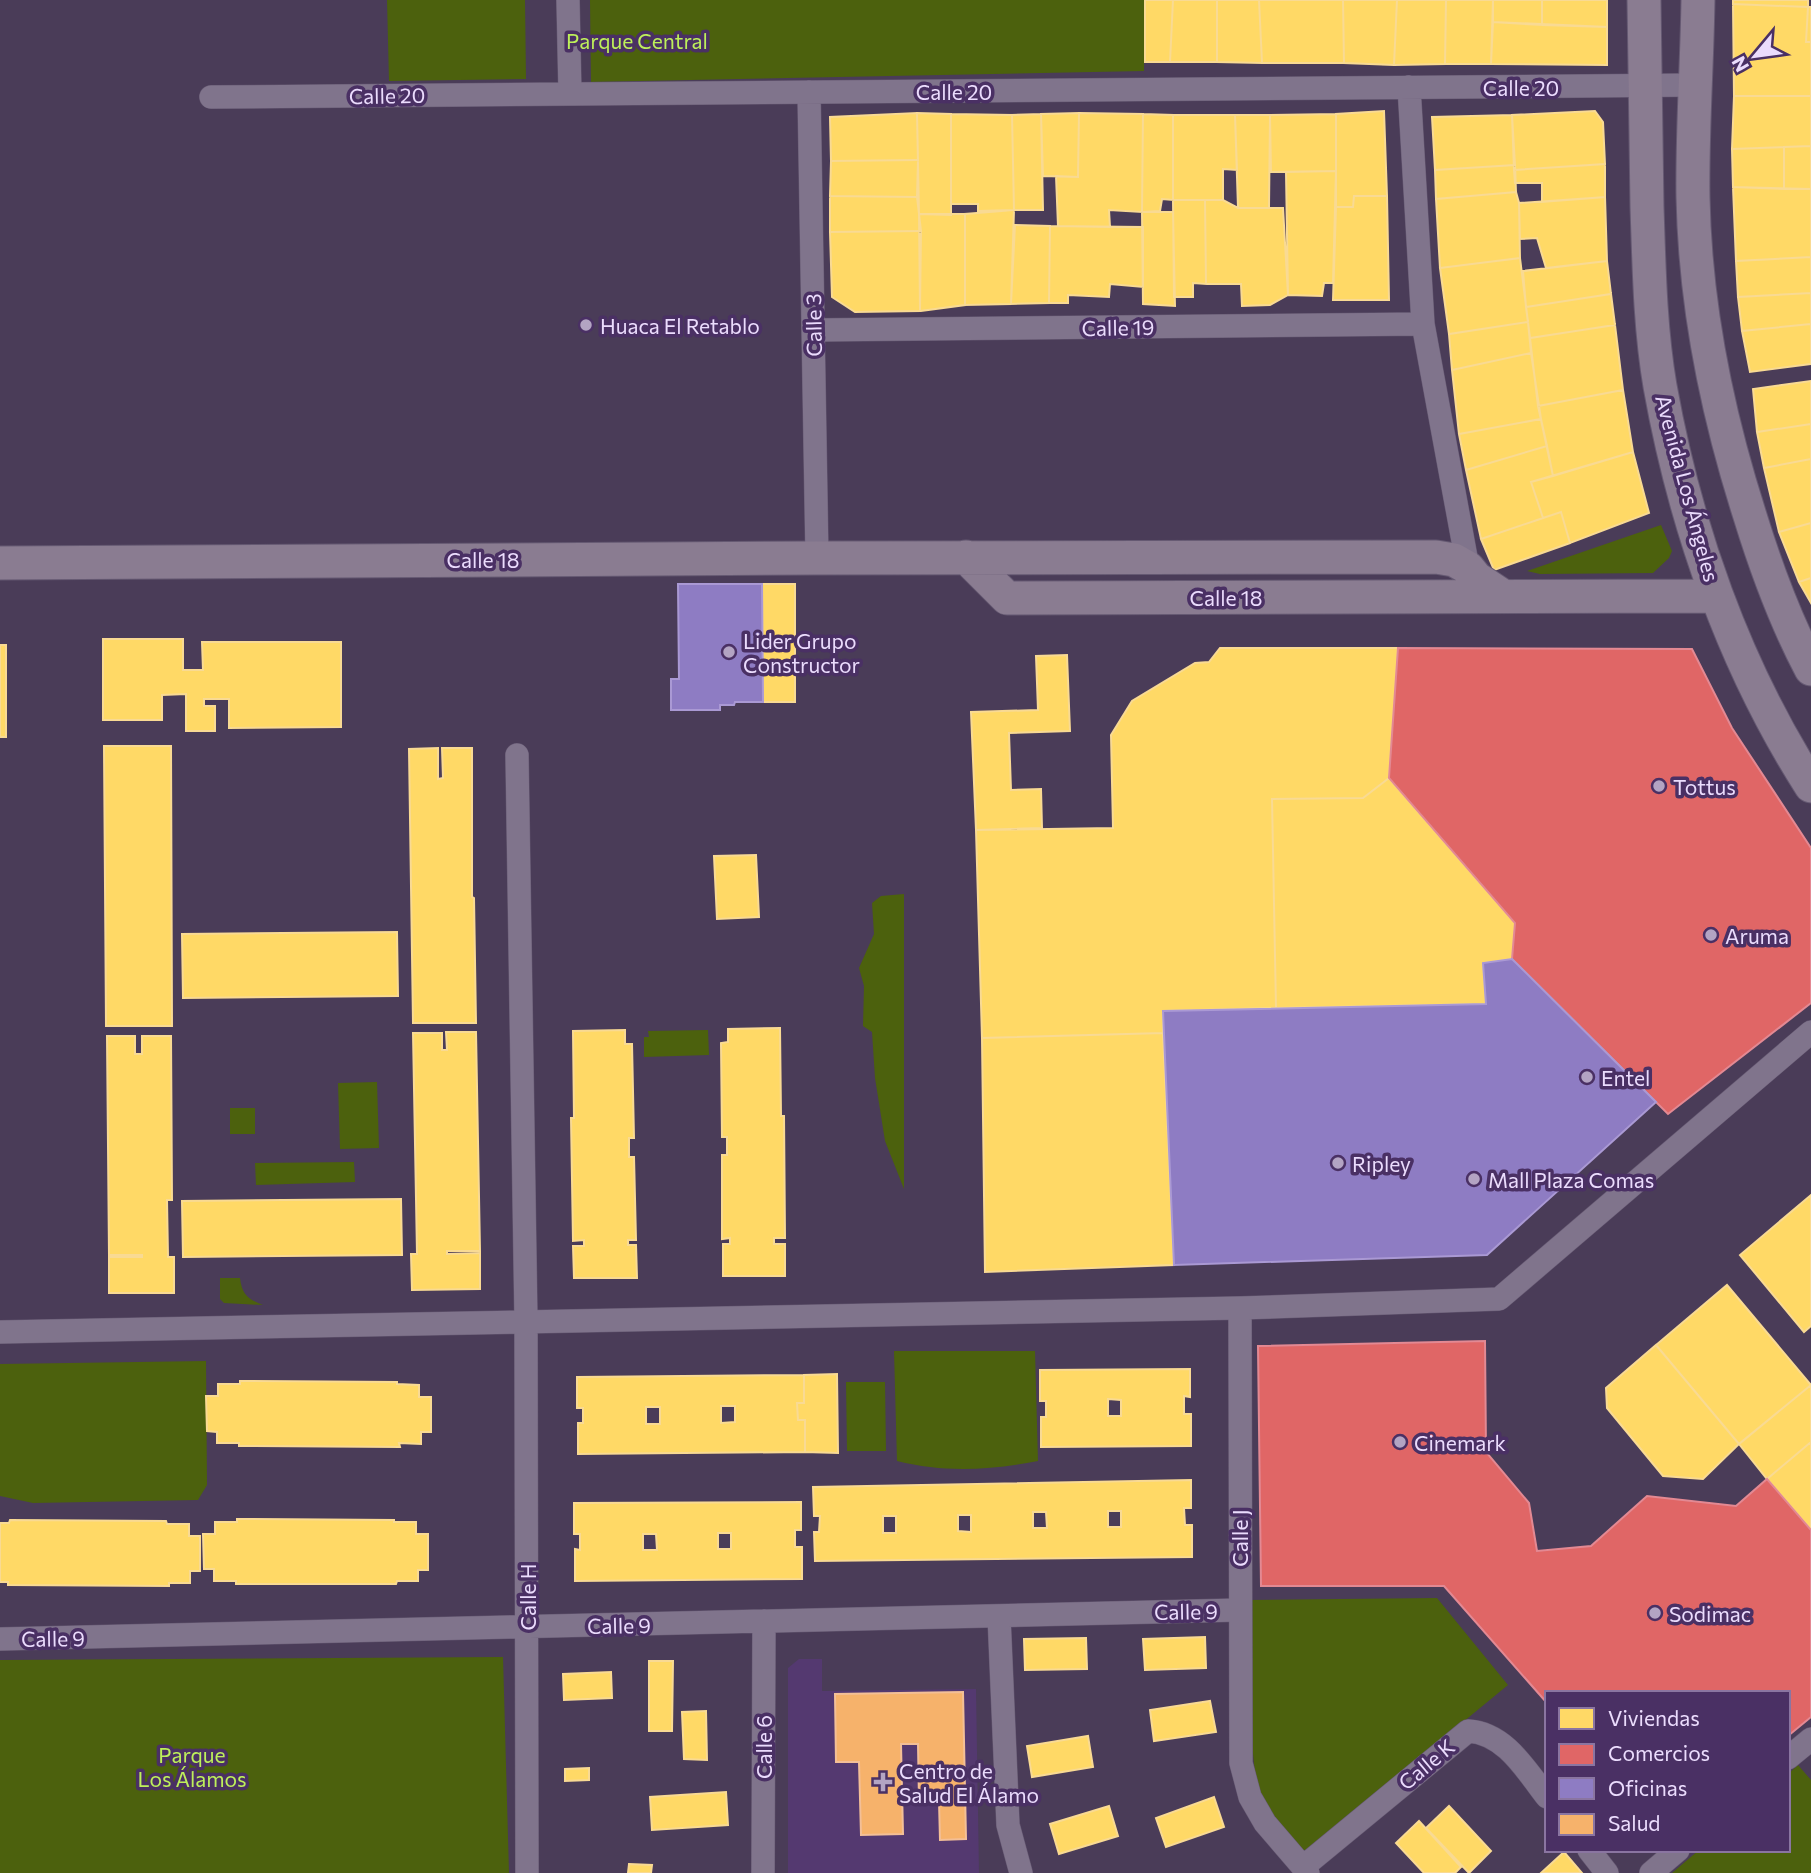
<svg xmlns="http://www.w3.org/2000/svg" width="1811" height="1873" font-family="Commissioner,sans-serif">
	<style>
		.built { fill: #543970 }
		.green { fill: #4c610d }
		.homes { fill: #ffd966; stroke: #f9da93; stroke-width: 2; fill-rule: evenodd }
		.shops { fill: #e06666; stroke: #e38993; stroke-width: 2 }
		.offices { fill: #8e7cc3; stroke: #aa99d4; stroke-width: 2 }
		.health { fill: #f6b26b; stroke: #f3bf97; stroke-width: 2 }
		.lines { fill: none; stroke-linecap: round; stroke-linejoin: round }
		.street-casing { stroke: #655972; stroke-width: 24 }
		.secondary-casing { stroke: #655972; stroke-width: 35 }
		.street { stroke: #80748c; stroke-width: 23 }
		.secondary { stroke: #8a7c91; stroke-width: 33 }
		.poi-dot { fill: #b3a4c3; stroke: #4a3064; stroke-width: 2.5 }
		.labels { text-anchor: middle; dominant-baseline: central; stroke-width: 7; stroke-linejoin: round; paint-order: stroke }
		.park-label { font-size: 21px; fill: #bef05a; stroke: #4a3064 }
		.street-label { font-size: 21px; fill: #ebdcfd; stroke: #4a3064 }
		.poi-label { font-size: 21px; fill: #ebdcfd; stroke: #4a3064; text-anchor: start }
	</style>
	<rect width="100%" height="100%" fill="#4a3c58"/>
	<path class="built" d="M799,1659H822V1691L976,1689L979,1873H788V1668Z"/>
	<path class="green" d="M387,0H525L526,79L389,81Z
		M590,0H1145L1144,71L591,82Z
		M1661,525L1672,551L1669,558L1653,573L1540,574L1527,571Z
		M904,894V1189L885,1141L875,1078L872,1032L863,1026L864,986L859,968L874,934L872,903L881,896Z
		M708,1030L709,1055L644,1057V1037H649L648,1031Z
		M377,1082L379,1148L340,1149L338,1083Z
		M230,1108H255V1134H230Z
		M354,1162L355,1182L256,1185L255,1163Z
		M220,1278H240C242,1295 248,1299 263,1305L224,1303L220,1299Z
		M894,1351H1035L1038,1461C990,1470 945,1473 897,1461Z
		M206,1361L207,1485L198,1500L33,1503L0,1496V1364Z
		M846,1382H885L886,1451H847Z
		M1437,1598L1508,1685L1305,1852L1274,1818L1257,1793L1247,1693L1246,1600Z
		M503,1657L509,1873H0V1660Z
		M1798,1765L1811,1780V1873H1672L1699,1850H1788V1774Z"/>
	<path class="homes" d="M1145,0H1173L1170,62H1145Z
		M1173,0H1217V62H1170Z
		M1217,0H1259L1262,63L1217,62Z
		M1259,0H1343L1344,63H1262Z
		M1343,0H1397L1394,65L1344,63Z
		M1397,0H1446L1445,64L1394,65Z
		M1446,0H1493L1491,64H1445Z
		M1493,0H1542V25L1493,22Z
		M1542,0H1607V27L1542,25Z
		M1733,0H1808V7L1733,4Z
		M1733,4L1808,7L1806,42H1811V96H1734Z
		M1808,7H1811V42H1806Z
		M1493,22L1607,27V65L1491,64Z
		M1734,96H1811V146L1732,149Z
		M1384,111L1387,196H1354L1353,207H1336V114Z
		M1595,111L1603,122L1605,164L1514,170L1512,115Z
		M917,113L918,160L831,161L830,117Z
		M917,113L951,114V215L919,214Z
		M1079,113L1078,177L1043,176L1041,114Z
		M1079,113L1143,114L1142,212L1109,210L1110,227L1058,226L1056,176L1078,177Z
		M951,114L1012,115L1014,210L978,211V204H951Z
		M1041,114L1043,210H1014L1012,115Z
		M1143,114L1173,115V200L1162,199L1160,211L1142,212Z
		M1336,114V171L1271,172L1270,115Z
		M1173,115H1235L1237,170L1223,169V200H1173Z
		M1235,115H1270L1269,208H1238Z
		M1512,115L1515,165L1435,170L1432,117Z
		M1811,146V189H1784V147Z
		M1784,147V189L1733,187L1732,149Z
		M918,160L917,197L830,196L831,161Z
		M1605,164V197L1542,202V183H1515L1514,170Z
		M1515,165L1516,192L1436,199L1435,170Z
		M1336,171L1333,283H1324L1322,296L1288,295L1286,172Z
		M1733,187L1811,189V257L1736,261Z
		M1516,192L1519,203L1520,258L1440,268L1436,199Z
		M830,196L917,197L921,231L830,232Z
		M1354,196H1387L1389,300H1333L1336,207H1353Z
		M1605,197L1607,261L1546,268L1537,238L1520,239L1519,203Z
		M1173,200H1205L1206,284L1193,283V297H1174Z
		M1205,200H1223L1238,208H1283L1288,295L1270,305L1242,306L1241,284H1206Z
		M1014,210L1011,304L965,305V214Z
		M1142,212H1173L1175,306L1143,304Z
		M919,214H965V305L920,311Z
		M1015,225L1050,226L1049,303L1011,304Z
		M1050,226L1143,227V287L1110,284L1109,297L1068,295V303H1049Z
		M921,231L920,311L855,312L832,297L830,232Z
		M1811,257V293L1738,297L1736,261Z
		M1520,258L1528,322L1449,334L1440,268Z
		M1607,261L1611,294L1526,307L1523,271Z
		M1811,293V324L1742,331L1738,297Z
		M1611,294L1615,325L1530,338L1526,307Z
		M1528,322L1531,353L1452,370L1449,334Z
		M1811,324V364L1750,372L1742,331Z
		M1615,325L1623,390L1538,406L1530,338Z
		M1531,353L1541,419L1459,434L1452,370Z
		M1811,381V424L1757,432L1753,389Z
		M1623,390L1633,452L1553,476L1538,406Z
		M1541,419L1547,446L1466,470L1459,434Z
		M1811,424V459L1764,468L1757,432Z
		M1547,446L1553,476L1531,482L1543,518L1481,539L1466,470Z
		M1633,452L1649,513L1570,543L1561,512L1543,518L1531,482Z
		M1811,459V523L1779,532L1764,468Z
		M1561,512L1570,543L1494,570L1481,539Z
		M1811,523V578L1799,582L1779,532Z
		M1811,578V603L1799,582Z
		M762,584H795V702H763Z
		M103,639H183V670H203L202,642H341V727L229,728V699H204V706H215V731H186V694L162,695V720H103Z
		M0,645H6V737H0Z
		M1220,648H1398L1389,778L1363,798L1272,799L1276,1008L1163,1011V1033L982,1038L976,830L1113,828L1111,735L1132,701L1195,663L1209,662Z
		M1067,655L1070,731L1009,733L1011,790L1041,789L1042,828L976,830L971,712L1038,710L1036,656Z
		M104,746H171L172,1026H106Z
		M438,748V779L443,778L442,748H472V897L474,898L476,1023H413L409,749Z
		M1389,778L1515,923L1512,959L1483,963L1486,1004L1276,1008L1272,799L1363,798Z
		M756,855L759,917L717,919L714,856Z
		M397,932L398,996L183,998L182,934Z
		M780,1028L781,1116H784L785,1238H774V1244H785V1276H723V1244H730V1238L722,1239V1155H727V1137H722L721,1043L728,1042V1029Z
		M625,1030V1044H632L634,1138H629V1157H634L636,1240H628V1245H636L637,1278H574L573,1246H584V1240L573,1241L571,1118H574L573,1031Z
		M446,1032H476L480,1251H447V1254L480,1253V1289L412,1290L411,1254H417L413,1033H442V1050H447Z
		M1163,1033L1174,1265L985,1272L982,1038Z
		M107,1036H135V1054H142V1036H171L172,1200H167L168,1257H174V1293H109V1257H142V1255H109Z
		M1811,1195V1326L1804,1332L1740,1255Z
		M401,1199L402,1255L183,1257L182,1201Z
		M1727,1285L1811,1385L1739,1444L1656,1345Z
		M1656,1345L1739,1444L1703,1479L1663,1476L1607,1408L1606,1388Z
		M1190,1369V1397L1184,1396V1414H1191V1446L1041,1447V1417H1046V1401H1040V1370ZM1108,1399L1121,1400V1416H1108Z
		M837,1374L838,1453L805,1452V1420H798L797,1403H804V1375Z
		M804,1375V1403H797L798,1420H805V1452L578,1454V1423H583V1408H577V1377ZM721,1406H735V1422L721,1423ZM646,1407H660V1424H646Z
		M240,1381L397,1382V1384L419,1385V1397H431V1432H421V1444L399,1443L400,1447L239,1446V1443H217V1432L207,1431L206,1396H218V1384H240Z
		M1811,1385V1442L1767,1479L1739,1444Z
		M1811,1442V1530L1767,1479Z
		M1191,1480V1508H1184L1185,1525H1192V1557L815,1561L814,1532H819L820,1516H814L813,1487ZM1108,1511H1121V1527H1108ZM1033,1512H1046L1047,1528H1033ZM958,1515H971V1532L958,1531ZM883,1516H896V1533H883Z
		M801,1502V1530H795V1547H802V1579L575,1581V1549L580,1550V1534H574V1503ZM718,1533H731V1549H718ZM643,1534H656L657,1550H643Z
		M237,1519L394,1520V1522H416V1534H428V1570H418V1581H397L396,1584H236V1581H214V1569H204L203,1534H215V1522H237Z
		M10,1520L166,1521L167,1524H189V1536H200V1571H190V1583H169V1586L8,1585V1582H0V1523H9Z
		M1205,1637L1206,1668L1145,1670L1143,1639Z
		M1086,1638L1087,1669L1025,1670L1024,1639Z
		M649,1661H673L672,1731H649Z
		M611,1672L612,1698L564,1700L563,1674Z
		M1210,1701L1216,1732L1154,1741L1150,1710Z
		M706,1711L707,1760L684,1759L682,1712Z
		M1088,1736L1093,1767L1032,1777L1027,1746Z
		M589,1768V1780L565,1781V1769Z
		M726,1792L728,1825L652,1830L650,1797Z
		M1214,1797L1224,1827L1166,1847L1156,1818Z
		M1109,1806L1118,1836L1059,1854L1050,1824Z
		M1449,1806L1491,1851L1469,1873L1426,1828Z
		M1419,1821L1461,1867L1455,1873H1424L1396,1843Z
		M1564,1852L1582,1873H1541Z
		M629,1864L652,1865L651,1873H628Z"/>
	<path class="shops" d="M1398,648L1692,649L1732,728L1811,848V1003L1668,1114L1512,959L1515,923L1389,778Z
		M1485,1341L1486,1452L1529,1503L1537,1551L1591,1546L1647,1496L1736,1506L1767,1479L1811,1530V1717L1788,1736V1693H1547V1703L1444,1586H1261L1258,1346Z"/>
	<path class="offices" d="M678,584H762L763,702H735L734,705H720V710H671V679H679Z
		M1512,959L1656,1102L1487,1255L1174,1265L1163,1011L1486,1004L1483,963Z"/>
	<path class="health" d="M963,1692L966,1839L940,1840L939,1801H919L918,1744H901L903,1834L861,1835L859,1762H836L835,1694Z"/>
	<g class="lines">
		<g class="street-casing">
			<path id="street" d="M568,0L570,94
				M1409,87L1423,324L1468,568
				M809,92L817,558
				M211,97L1697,85
				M814,330L1423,324
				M517,755L526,1322L527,1873
				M1240,1308L1241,1763L1250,1797L1265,1823L1308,1873
				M0,1332L1240,1308L1499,1299L1811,1032
				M999,1616L1008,1825L1021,1873
				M0,1639L1239,1610
				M1788,1758L1811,1739
				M1589,1850L1607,1873
				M1303,1867L1468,1731C1505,1733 1526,1770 1547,1797
				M763,1873L764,1621
				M1651,1873L1678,1850"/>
		</g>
		<g class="secondary-casing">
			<path id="secondary" d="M1644,0C1645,69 1646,138 1647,207C1649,266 1650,328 1660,386C1685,526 1734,666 1811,786
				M1698,0C1697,66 1692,132 1693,197C1695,306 1717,413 1750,516C1766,568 1785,620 1811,669
				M966,557L1007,598L1717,596
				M0,563L817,558L1436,557L1454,560L1468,568L1476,578L1503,596"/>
		</g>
		<use href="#street" class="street"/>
		<use href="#secondary" class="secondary"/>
	</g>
	<g class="poi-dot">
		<circle cx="586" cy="325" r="7"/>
		<circle cx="729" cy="652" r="7"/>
		<circle cx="1659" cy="786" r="7"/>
		<circle cx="1711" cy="935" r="7"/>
		<circle cx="1587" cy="1077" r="7"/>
		<circle cx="1338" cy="1163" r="7"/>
		<circle cx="1474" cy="1179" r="7"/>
		<circle cx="1400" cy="1442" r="7"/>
		<circle cx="1655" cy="1613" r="7"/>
		<path d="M879.5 1771.5h7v7h7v7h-7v7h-7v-7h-7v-7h7z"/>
	</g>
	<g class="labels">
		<g class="park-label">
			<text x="637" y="40">Parque Central</text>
			<text x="192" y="1754">Parque<tspan x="192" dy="24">Los Álamos</tspan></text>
		</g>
		<g class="street-label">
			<text x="1521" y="87">Calle 20</text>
			<text x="954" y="91">Calle 20</text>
			<text transform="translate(387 95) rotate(-1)">Calle 20</text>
			<text transform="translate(813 325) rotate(-91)">Calle 3</text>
			<text transform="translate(1118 327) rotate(-1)">Calle 19</text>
			<text transform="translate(1688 488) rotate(75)">Avenida Los Ángeles</text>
			<text x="483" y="559">Calle 18</text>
			<text x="1226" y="597">Calle 18</text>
			<text transform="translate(1239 1538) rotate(-90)">Calle J</text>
			<text transform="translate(527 1597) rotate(-90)">Calle H</text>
			<text transform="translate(1186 1611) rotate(-1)">Calle 9</text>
			<text transform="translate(619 1625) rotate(-1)">Calle 9</text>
			<text transform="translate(53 1638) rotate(-1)">Calle 9</text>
			<text transform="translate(763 1747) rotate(-90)">Calle 6</text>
			<text transform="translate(1426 1764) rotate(-40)">Calle K</text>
		</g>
		<g class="poi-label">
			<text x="600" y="325">Huaca El Retablo</text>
			<text x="743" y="640">Lider Grupo<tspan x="743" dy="24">Constructor</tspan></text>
			<text x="1673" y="786">Tottus</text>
			<text x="1725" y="935">Aruma</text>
			<text x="1601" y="1077">Entel</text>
			<text x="1352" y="1163">Ripley</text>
			<text x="1488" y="1179">Mall Plaza Comas</text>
			<text x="1414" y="1442">Cinemark</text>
			<text x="1669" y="1613">Sodimac</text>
			<text x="899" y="1770">Centro de<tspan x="899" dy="24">Salud El Álamo</tspan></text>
		</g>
	</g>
	<rect x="1545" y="1691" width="245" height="161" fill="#4a3064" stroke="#8a75a1" stroke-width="2"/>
	<rect x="1559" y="1708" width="35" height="21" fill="#ffd966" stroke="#8a75a1" stroke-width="2"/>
	<text x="1608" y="1726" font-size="21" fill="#ebdcfd">Viviendas</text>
	<rect x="1559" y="1744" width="35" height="21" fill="#e06666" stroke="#8a75a1" stroke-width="2"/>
	<text x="1608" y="1761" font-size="21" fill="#ebdcfd">Comercios</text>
	<rect x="1559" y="1778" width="35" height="21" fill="#8e7cc3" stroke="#8a75a1" stroke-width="2"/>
	<text x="1608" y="1796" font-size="21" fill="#ebdcfd">Oficinas</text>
	<rect x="1559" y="1814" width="35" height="21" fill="#f6b26b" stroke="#8a75a1" stroke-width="2"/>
	<text x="1608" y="1831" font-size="21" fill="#ebdcfd">Salud</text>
	<g transform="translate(1755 56) rotate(241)" stroke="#4a3064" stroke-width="5" paint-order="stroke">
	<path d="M0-5L12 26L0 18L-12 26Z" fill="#ebdcfd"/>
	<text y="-10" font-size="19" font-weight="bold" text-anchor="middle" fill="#ebdcfd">N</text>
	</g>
</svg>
